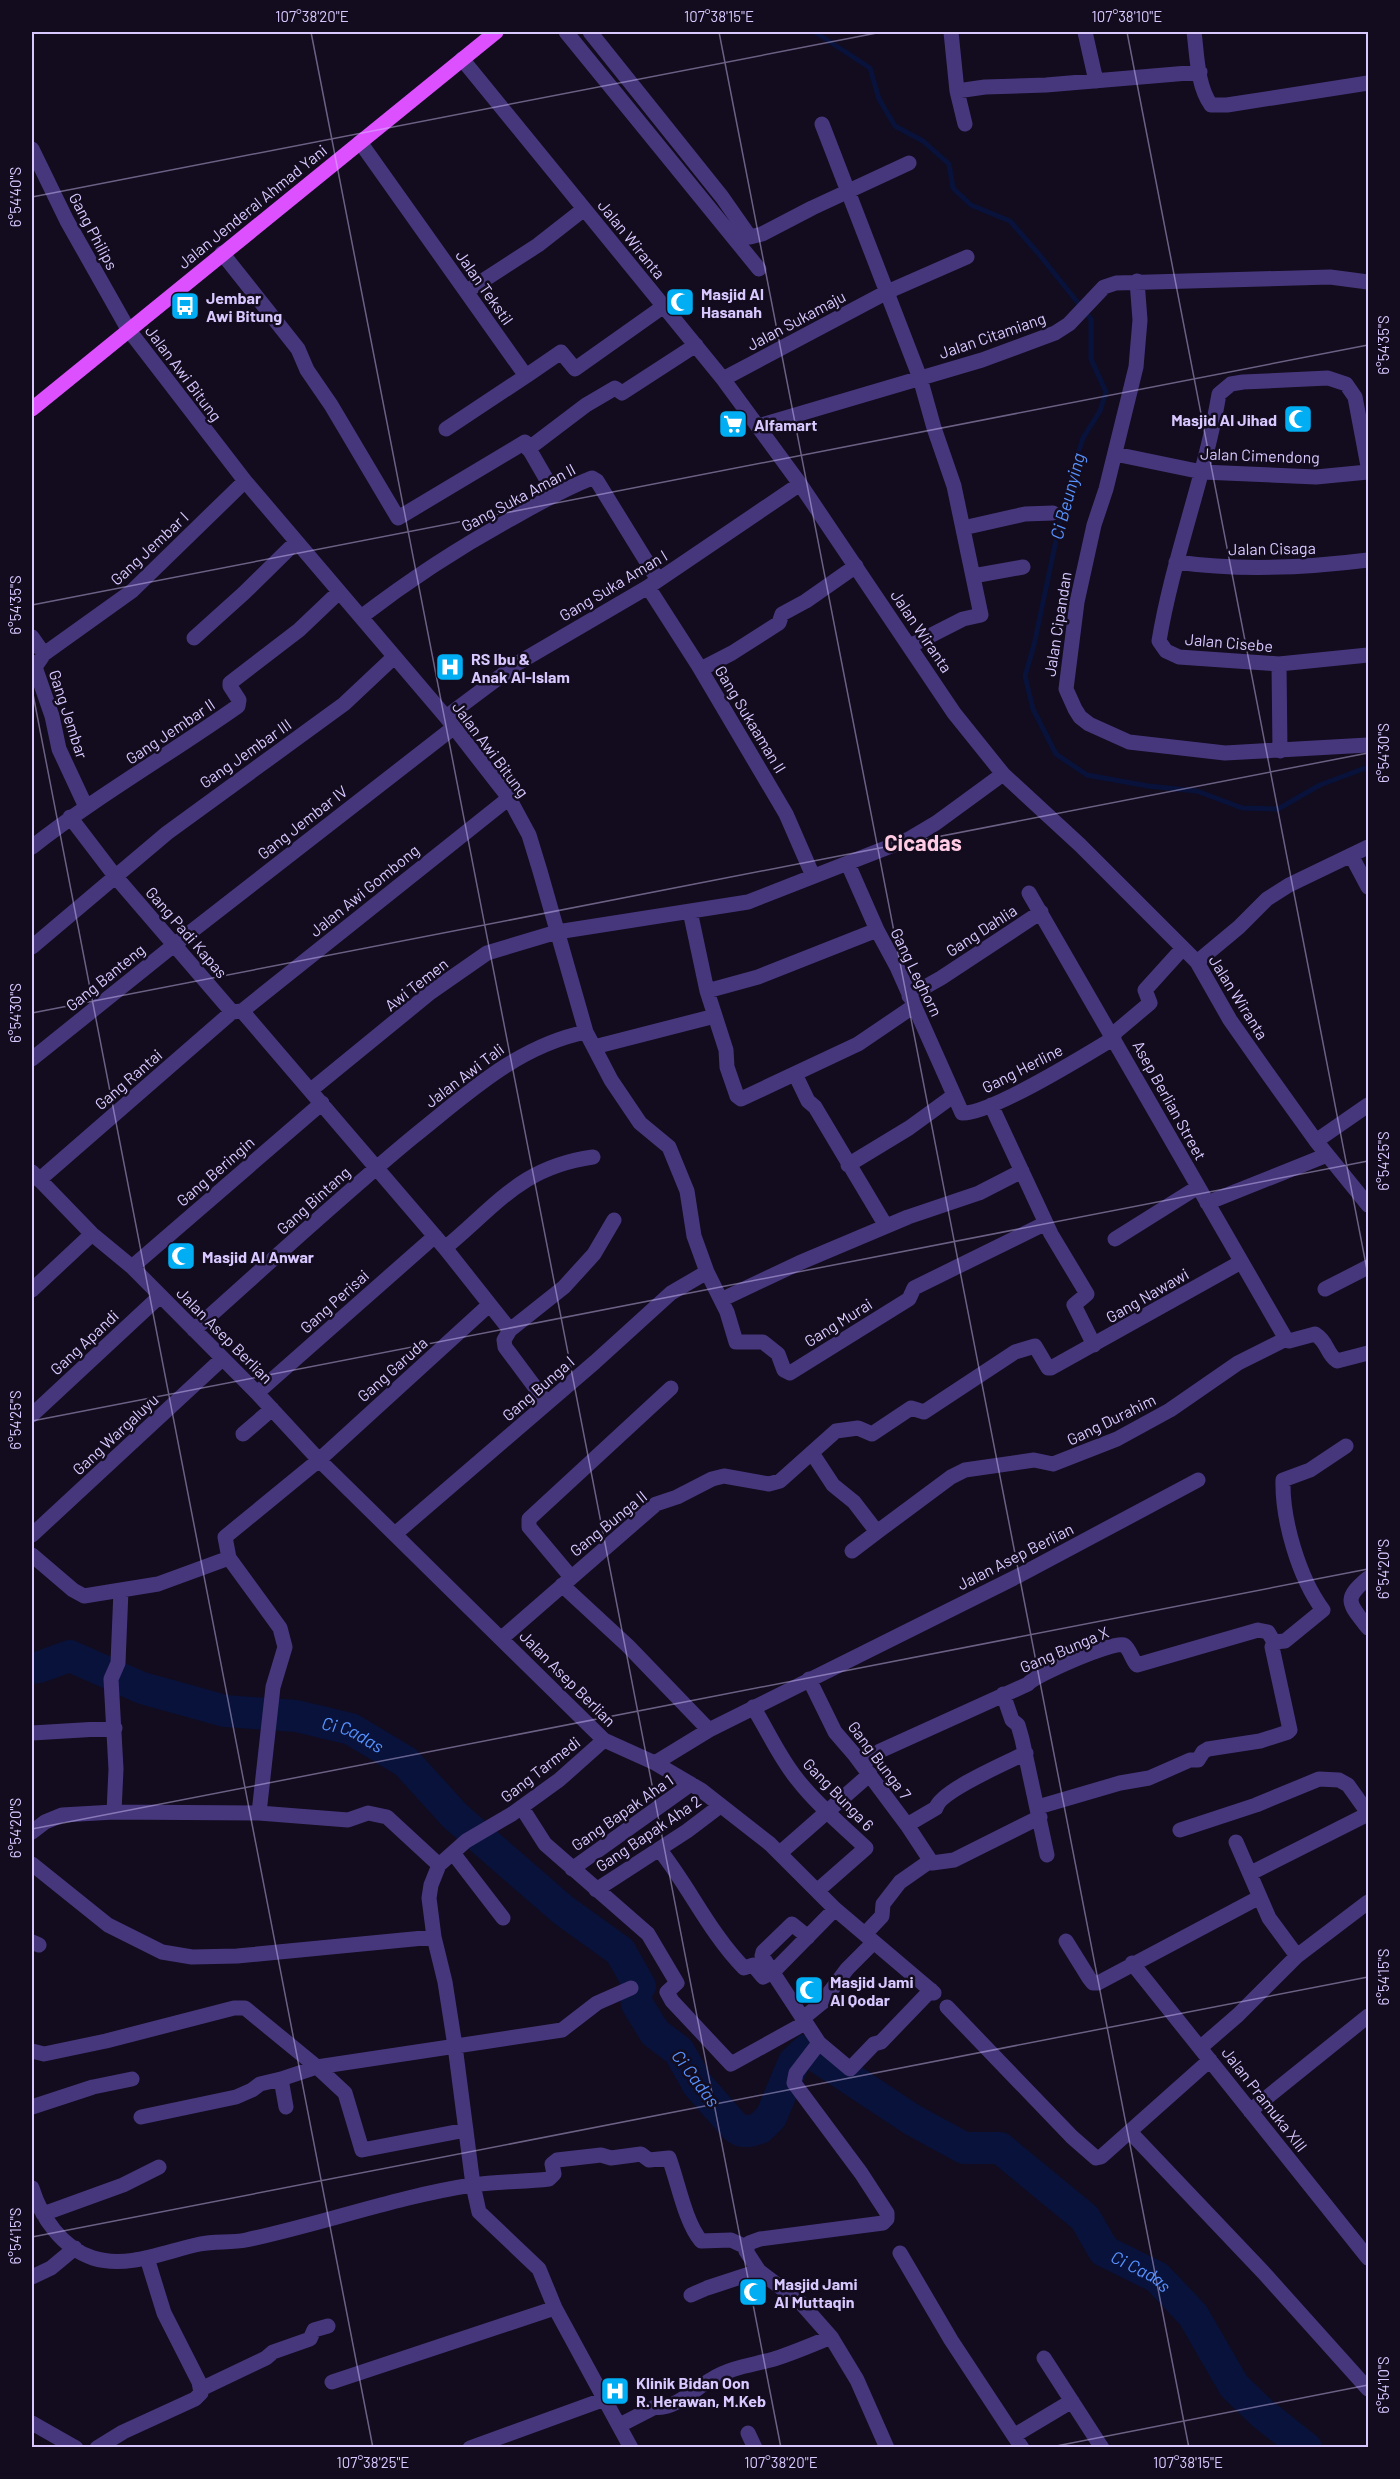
<svg xmlns="http://www.w3.org/2000/svg" width="1400" height="2479" font-family="Barlow,sans-serif">
	<style>
		.lines { fill: none; stroke-linecap: round; stroke-linejoin: round }
		.stream { stroke: #09123a; stroke-width: 5 }
		.river { stroke: #09123a; stroke-width: 32 }
		.minor { stroke: #46377d; stroke-width: 15 }
		.major { stroke: #dd50ff; stroke-width: 15 }
		.ticks { fill: none; stroke: #d9c8ff; stroke-width: 1.5; stroke-opacity: 0.45 }
		.labels { text-anchor: middle; dominant-baseline: central; stroke-width: 5; stroke-linejoin: round; paint-order: stroke }
		.street-label { font-size: 16px; fill: #d9c8ff; stroke: #120c1e }
		.poi-label { font-size: 16px; font-weight: bold; fill: #d9c8ff; stroke: #120c1e; text-anchor: start }
		.water-label { font-size: 18px; font-style: italic; fill: #5792ff; stroke: #120c1e }
		.district-label { font-size: 22px; font-weight: bold; fill: #ffcae2; stroke: #120c1e }
		.neatline { fill: none; stroke: #d9c8ff; stroke-width: 2 }
		.ticks-label { font-size: 15px; text-anchor: middle; fill: #d9c8ff }
	</style>
	<rect width="100%" height="100%" fill="#120c1e"/>
	<g class="lines">
		<path class="stream" d="M815,32L870,68L879,99L895,126L923,141L949,164L953,188L971,205L1010,221L1038,253L1091,319V359L1106,392L1100,411L1083,438L1067,488L1034,645L1025,676L1033,709L1056,754L1087,775L1148,786L1197,791L1242,808L1278,809L1320,785L1368,767"/>
		<path class="river" id="s1" d="M32,1668L39,1667L70,1656L142,1688L225,1711L296,1716L351,1729L406,1762L455,1816L563,1910L620,1951L640,1986L635,1990L637,2004L655,2033L679,2051L698,2085L735,2127L742,2131H750L760,2128L771,2117L794,2062L807,2050L911,2119L964,2148H1000L1085,2218L1104,2251L1157,2277L1193,2315L1234,2386L1262,2413L1306,2448"/>
		<path class="minor" d="M566,32L759,269
			M590,32L722,197L750,237L762,234L812,208L909,163
			M951,32L957,91L965,124
			M1085,32L1096,81
			M1194,32C1197,54 1197,86 1211,105H1227L1368,83
			M462,59L723,379L800,484L954,713L1003,774L1080,845L1197,962L1230,1020L1263,1067L1316,1141L1368,1205
			M957,91L985,87L1046,85L1200,72
			M822,124L920,378L934,428L954,486L981,615L963,619L910,646
			M360,142L526,376L446,429
			M32,149L67,221L128,329L245,481L446,717L509,798L529,835L540,871L586,1032L611,1080L640,1123L669,1147L687,1191L694,1236L707,1272L727,1312L736,1342H763L778,1354L784,1370L790,1373L909,1299L914,1288L1046,1223
			M222,253L298,349L307,370L331,405L398,518L525,442L555,494
			M1137,281L1140,320L1136,367L1106,489L1094,525L1077,602L1066,689L1075,709L1080,717L1089,724L1129,742L1225,753L1368,745
			M467,291L538,245L584,209
			M526,376L561,352L575,369L664,306
			M723,379L887,292L967,257
			M758,426L982,360L1055,333L1069,324L1104,287L1116,283L1330,277L1368,282
			M528,449L586,405L615,388L622,393L696,345
			M1115,454L1202,472L1316,477L1368,472
			M1368,466L1355,397L1346,384L1328,378L1243,382L1231,384L1219,394C1205,477 1173,557 1159,641L1166,651L1179,657L1279,664L1368,655
			M963,528L1025,514L1053,513
			M1176,562C1240,571 1305,568 1368,560
			M973,576L1023,567
			M648,587L698,665L786,814L813,876
			M361,617C408,581 458,548 511,519C537,504 564,489 592,478L597,481L658,580
			M32,637L44,654L35,667L52,716L59,749L86,807
			M194,638L244,593L296,542
			M44,654L132,591L245,481
			M1279,664L1280,751
			M701,669L732,653L779,623L782,614L806,601L856,566
			M446,717L518,663L648,587L800,484
			M70,817L115,876L232,1012
			M32,847C97,796 170,754 238,706L239,700L230,686V683L299,630L339,592
			M1351,855L1368,887
			M848,864L877,930L897,967L962,1113C989,1115 1086,1055 1114,1038
			M1029,893L1286,1339L1289,1341L1315,1334C1328,1342 1326,1353 1337,1361L1368,1353
			M690,911L707,991L726,1050L727,1067L737,1096L741,1099L858,1044L914,1006
			M32,947L167,833L344,704L394,657
			M1197,962L1239,927L1267,899L1289,885L1368,847
			M707,991L758,977L877,930
			M909,996L941,978L1041,912
			M242,1011L445,1248L510,1330
			M242,1011L509,798
			M1112,1035L1150,1003L1145,990L1183,948
			M594,1047L715,1016
			M32,1059L174,945L453,728
			M795,1074L808,1101L815,1107L886,1226
			M311,1090L431,992L487,953L557,932L748,902L909,839L936,823L1003,774
			M991,1105L1051,1234L1087,1294L1074,1305L1094,1345
			M1316,1141L1368,1105
			M848,1165L909,1128L953,1096
			M32,1172L92,1234L132,1267L257,1393L319,1460L604,1740L655,1763L701,1790L770,1844L835,1909L934,1993
			M39,1180L232,1012L242,1011
			M1207,1203L1327,1155
			M1115,1239L1198,1187
			M445,1248C497,1205 521,1167 593,1157
			M132,1267L322,1103
			M1325,1289L1368,1267
			M32,1290L92,1234
			M725,1298L799,1263L908,1217L979,1193L1022,1171
			M194,1330C267,1265 338,1199 413,1137C467,1094 517,1046 586,1032
			M257,1393L435,1236
			M546,1402L505,1347L504,1340L510,1330L564,1287L594,1254L614,1220
			M32,1415L160,1296
			M243,1434L272,1409
			M812,1453L833,1485L854,1502L877,1532L951,1477L965,1470L1034,1460L1053,1464L1117,1439L1170,1410L1238,1363L1286,1339
			M395,1534L595,1362L671,1293L707,1272
			M32,1535L222,1359
			M852,1551L877,1532
			M32,1555L73,1590L84,1596L158,1584L229,1558
			M571,1577L529,1527V1519L671,1388
			M1368,1578C1342,1600 1349,1603 1368,1628
			M562,1585L628,1646L709,1730
			M502,1638L656,1504L677,1497L712,1479L724,1476L769,1484L780,1481L836,1431L858,1428L872,1434L911,1408L924,1412L1015,1352L1035,1346L1048,1368H1051L1241,1262
			M1274,1642L1285,1641L1323,1610C1299,1578 1282,1520 1283,1480L1310,1470L1346,1446
			M809,1679L835,1732L854,1754L907,1825L932,1863L954,1860L1040,1817
			M1003,1694L1012,1720L1018,1725L1022,1739L1047,1855
			M753,1707C768,1731 779,1757 797,1779C817,1805 843,1826 866,1848L817,1891
			M32,1733L115,1728
			M604,1740L559,1780L512,1814L466,1841L439,1865L431,1885L429,1898L434,1937L445,1982L455,2046L473,2185L479,2212L539,2269L555,2308L631,2448
			M655,1763L709,1730L1020,1575L1198,1480
			M862,1764L880,1751L1028,1684C1035,1675 1115,1640 1124,1645C1130,1649 1132,1660 1137,1665L1258,1630L1268,1632L1274,1642
			M1038,1807L1120,1783L1149,1778L1190,1760H1198L1203,1752L1208,1749L1260,1741L1288,1732L1290,1730L1272,1647L1274,1642
			M522,1808L545,1844L648,1934L677,1983L667,1992L672,2001L731,2064L805,2023
			M114,1812L116,1769L111,1679L118,1663L121,1590
			M259,1813L273,1687L285,1647L280,1628L229,1558L225,1537L319,1460L489,1305
			M907,1825L936,1808C940,1791 1008,1762 1026,1753
			M1180,1830L1256,1805L1319,1779L1339,1780L1348,1785L1368,1813
			M32,1832L45,1822L62,1815L114,1812L259,1813L348,1820L368,1813L387,1817L439,1865
			M1236,1842L1269,1918L1297,1956
			M659,1849C690,1888 709,1932 744,1968L753,1965L763,1977L773,1972L835,1909
			M453,1853L503,1918
			M780,1853L870,1774
			M32,1864L108,1925L162,1952L192,1957L237,1956L434,1937
			M572,1869L691,1784
			M1251,1873L1368,1814
			M596,1890L687,1831L720,1806
			M865,1934L882,1916L883,1904L900,1882L930,1861
			M808,1937L792,1924L763,1952L762,1956L819,2043L796,2073L794,2083L861,2173L887,2213V2219L883,2223L760,2239L749,2243L746,2251L759,2271L801,2303L831,2337L857,2380L887,2448
			M1066,1941L1089,1978L1093,1983H1098L1260,1897
			M32,1942L39,1945
			M1132,1963L1368,2258
			M947,2007L1072,2137L1096,2158L1101,2157L1210,2060
			M802,2019L829,1997V1993L847,1969L874,1942
			M819,2043L850,2069L874,2044L881,2042L931,1990
			M1201,2047L1238,2015L1297,1956L1368,1902
			M32,2051L44,2054L106,2041L234,2008H245L317,2067L345,2093L362,2150L466,2130
			M32,2107L93,2087L132,2079
			M286,2107L281,2079L317,2067L562,2030L597,2003L631,1988
			M1250,2111L1368,2016
			M141,2117L236,2097L252,2090L260,2084L281,2079
			M1130,2132L1263,2272L1368,2389
			M32,2188C41,2217 62,2248 93,2258C128,2269 166,2251 200,2244C215,2241 231,2243 246,2240C322,2224 395,2197 472,2185C498,2181 524,2182 549,2179L554,2174L552,2164L557,2160L601,2155L611,2158L641,2154L649,2160L669,2158C678,2182 685,2222 701,2241L731,2240L746,2247
			M43,2214L123,2185L159,2167
			M900,2253L951,2340L1022,2448
			M32,2277L51,2268L75,2248
			M691,2295L707,2288L759,2271
			M1044,2358L1102,2448
			M332,2382L555,2308
			M201,2389L266,2358L273,2352L310,2339L314,2330L328,2326
			M32,2423L76,2448
			M620,2425L655,2407C673,2411 697,2387 712,2379C731,2367 753,2365 774,2359C793,2353 812,2345 831,2337
			M748,2433L755,2448
			M1015,2435L1072,2401
			M97,2448L123,2432L195,2399L201,2393L199,2382L164,2313L147,2258
			M470,2448L605,2399"/>
		<path class="major" d="M32,409L496,32"/>
	</g>
	<path class="ticks" d="M311,32L781,2448M719,32L1189,2448M1127,32L1368,1275M32,197L882,32M32,605L1368,345M32,689L373,2448M32,1013L1368,753M32,1421L1368,1161M32,1829L1368,1569M32,2237L1368,1977M1046,2448L1368,2385"/>
	<defs>
		<g id="mosque-square" transform="scale(1.5)"><rect x="-9" y="-9" width="18" height="18" rx="4" fill="#01aef3" stroke="#120c1e"/><path d="M3.5-4.9A6 6 0 1 0 3.5 4.9A5 5 0 1 1 3.5-4.9Z" fill="#fff"/></g>
		<g id="bus-square" transform="scale(1.5)"><rect x="-9" y="-9" width="18" height="18" rx="4" fill="#01aef3" stroke="#120c1e"/><path d="M-5-6H5V4H4V6H2V4H-2V6H-4V4H-5ZM-3.5-4V0h7V-4ZM-3.5 1.2v1.5H-2V1.2ZM2 1.2v1.5H3.5V1.2Z" fill="#fff"/></g>
		<g id="supermarket-square" transform="scale(1.5)"><rect x="-9" y="-9" width="18" height="18" rx="4" fill="#01aef3" stroke="#120c1e"/><path d="M-6-5.5h2.5l.6 2H6L4.5 2H-2.5L-4.4-4H-6ZM-1.5 3.2a1.3 1.3 0 1 0 .1 0ZM3 3.2a1.3 1.3 0 1 0 .1 0Z" fill="#fff"/></g>
		<g id="hospital-square" transform="scale(1.5)"><rect x="-9" y="-9" width="18" height="18" rx="4" fill="#01aef3" stroke="#120c1e"/><path d="M-5-5h3v3.5h4V-5h3V5h-3V1.5h-4V5h-3Z" fill="#fff"/></g>
	</defs>
	<g fill-rule="evenodd">
		<use href="#mosque-square" x="680" y="302"/>
		<use href="#bus-square" x="185" y="306"/>
		<use href="#mosque-square" x="1298" y="419"/>
		<use href="#supermarket-square" x="733" y="424"/>
		<use href="#hospital-square" x="450" y="667"/>
		<use href="#mosque-square" x="181" y="1256"/>
		<use href="#mosque-square" x="809" y="1990"/>
		<use href="#mosque-square" x="753" y="2292"/>
		<use href="#hospital-square" x="615" y="2391"/>
	</g>
	<g class="labels">
		<g class="street-label">
			<text transform="translate(252 206) rotate(-39)">Jalan Jenderal Ahmad Yani</text>
			<text transform="translate(94 231) rotate(62)">Gang Philips</text>
			<text transform="translate(632 239) rotate(51)">Jalan Wiranta</text>
			<text transform="translate(485 287) rotate(55)">Jalan Tekstil</text>
			<text transform="translate(796 320) rotate(-28)">Jalan Sukamaju</text>
			<text transform="translate(992 335) rotate(-19)">Jalan Citamiang</text>
			<text transform="translate(184 373) rotate(53)">Jalan Awi Bitung</text>
			<text transform="translate(1260 455) rotate(2)">Jalan Cimendong</text>
			<text transform="translate(518 497) rotate(-28)">Gang Suka Aman II</text>
			<text transform="translate(149 548) rotate(-43)">Gang Jembar I</text>
			<text transform="translate(1272 548) rotate(-1)">Jalan Cisaga</text>
			<text transform="translate(613 585) rotate(-31)">Gang Suka Aman I</text>
			<text transform="translate(1057 624) rotate(-81)">Jalan Cipandan</text>
			<text transform="translate(922 631) rotate(56)">Jalan Wiranta</text>
			<text transform="translate(1229 642) rotate(5)">Jalan Cisebe</text>
			<text transform="translate(69 714) rotate(72)">Gang Jembar</text>
			<text transform="translate(751 719) rotate(59)">Gang Sukaaman II</text>
			<text transform="translate(170 731) rotate(-34)">Gang Jembar II</text>
			<text transform="translate(491 749) rotate(53)">Jalan Awi Bitung</text>
			<text transform="translate(245 753) rotate(-35)">Gang Jembar III</text>
			<text transform="translate(302 822) rotate(-38)">Gang Jembar IV</text>
			<text transform="translate(364 890) rotate(-39)">Jalan Awi Gombong</text>
			<text transform="translate(981 930) rotate(-33)">Gang Dahlia</text>
			<text transform="translate(187 932) rotate(49)">Gang Padi Kapas</text>
			<text transform="translate(917 972) rotate(64)">Gang Leghorn</text>
			<text transform="translate(105 977) rotate(-39)">Gang Banteng</text>
			<text transform="translate(416 984) rotate(-38)">Awi Temen</text>
			<text transform="translate(1239 997) rotate(58)">Jalan Wiranta</text>
			<text transform="translate(1022 1068) rotate(-27)">Gang Herline</text>
			<text transform="translate(464 1075) rotate(-37)">Jalan Awi Tali</text>
			<text transform="translate(128 1079) rotate(-41)">Gang Rantai</text>
			<text transform="translate(1170 1100) rotate(61)">Asep Berlian Street</text>
			<text transform="translate(215 1171) rotate(-41)">Gang Beringin</text>
			<text transform="translate(313 1200) rotate(-42)">Gang Bintang</text>
			<text transform="translate(1147 1295) rotate(-30)">Gang Nawawi</text>
			<text transform="translate(334 1301) rotate(-42)">Gang Perisai</text>
			<text transform="translate(838 1322) rotate(-32)">Gang Murai</text>
			<text transform="translate(225 1335) rotate(45)">Jalan Asep Berlian</text>
			<text transform="translate(84 1342) rotate(-43)">Gang Apandi</text>
			<text transform="translate(392 1369) rotate(-42)">Gang Garuda</text>
			<text transform="translate(538 1388) rotate(-41)">Gang Bunga I</text>
			<text transform="translate(1111 1419) rotate(-26)">Gang Durahim</text>
			<text transform="translate(115 1434) rotate(-43)">Gang Wargaluyu</text>
			<text transform="translate(608 1523) rotate(-39)">Gang Bunga II</text>
			<text transform="translate(1015 1556) rotate(-27)">Jalan Asep Berlian</text>
			<text transform="translate(1064 1649) rotate(-23)">Gang Bunga X</text>
			<text transform="translate(568 1678) rotate(45)">Jalan Asep Berlian</text>
			<text transform="translate(880 1760) rotate(53)">Gang Bunga 7</text>
			<text transform="translate(540 1769) rotate(-38)">Gang Tarmedi</text>
			<text transform="translate(839 1794) rotate(46)">Gang Bunga 6</text>
			<text transform="translate(622 1812) rotate(-35)">Gang Bapak Aha 1</text>
			<text transform="translate(648 1833) rotate(-34)">Gang Bapak Aha 2</text>
			<text transform="translate(1265 2099) rotate(52)">Jalan Pramuka XIII</text>
		</g>
		<g class="poi-label">
			<text x="701" y="293">Masjid Al<tspan x="701" dy="18">Hasanah</tspan></text>
			<text x="206" y="297">Jembar<tspan x="206" dy="18">Awi Bitung</tspan></text>
			<text x="1277" y="419" text-anchor="end">Masjid Al Jihad</text>
			<text x="754" y="424">Alfamart</text>
			<text x="471" y="658">RS Ibu &amp;<tspan x="471" dy="18">Anak Al-Islam</tspan></text>
			<text x="202" y="1256">Masjid Al Anwar</text>
			<text x="830" y="1981">Masjid Jami<tspan x="830" dy="18">Al Qodar</tspan></text>
			<text x="774" y="2283">Masjid Jami<tspan x="774" dy="18">Al Muttaqin</tspan></text>
			<text x="636" y="2382">Klinik Bidan Oon<tspan x="636" dy="18">R. Herawan, M.Keb</tspan></text>
		</g>
		<g class="water-label">
			<text transform="translate(1067 496) rotate(-75)">Ci Beunying</text>
			<text stroke="none"><textPath href="#s1" startOffset="336">Ci Cadas</textPath></text>
			<text transform="translate(696 2078) rotate(53)">Ci Cadas</text>
			<text stroke="none"><textPath href="#s1" startOffset="1434">Ci Cadas</textPath></text>
		</g>
		<g class="district-label">
			<text x="923" y="842">Cicadas</text>
		</g>
	</g>
	<rect width="1400" height="2479" fill="none" stroke="#120c1e" stroke-width="66"/>
	<rect x="33" y="33" width="1334" height="2413" class="neatline"/>
	<g class="ticks-label">
		<text x="312" y="22">107°38'20"E</text>
		<text x="719" y="22">107°38'15"E</text>
		<text x="1127" y="22">107°38'10"E</text>
		<text transform="translate(16 197) rotate(-90)" y="5">6°54'40"S</text>
		<text transform="translate(1384 345) rotate(-90)" y="5">6°54'35"S</text>
		<text transform="translate(16 605) rotate(-90)" y="5">6°54'35"S</text>
		<text transform="translate(1384 753) rotate(-90)" y="5">6°54'30"S</text>
		<text transform="translate(16 1013) rotate(-90)" y="5">6°54'30"S</text>
		<text transform="translate(1384 1161) rotate(-90)" y="5">6°54'25"S</text>
		<text transform="translate(16 1420) rotate(-90)" y="5">6°54'25"S</text>
		<text transform="translate(1384 1569) rotate(-90)" y="5">6°54'20"S</text>
		<text transform="translate(16 1828) rotate(-90)" y="5">6°54'20"S</text>
		<text transform="translate(1384 1977) rotate(-90)" y="5">6°54'15"S</text>
		<text transform="translate(16 2236) rotate(-90)" y="5">6°54'15"S</text>
		<text transform="translate(1384 2385) rotate(-90)" y="5">6°54'10"S</text>
		<text x="373" y="2468">107°38'25"E</text>
		<text x="781" y="2468">107°38'20"E</text>
		<text x="1188" y="2468">107°38'15"E</text>
	</g>
</svg>
